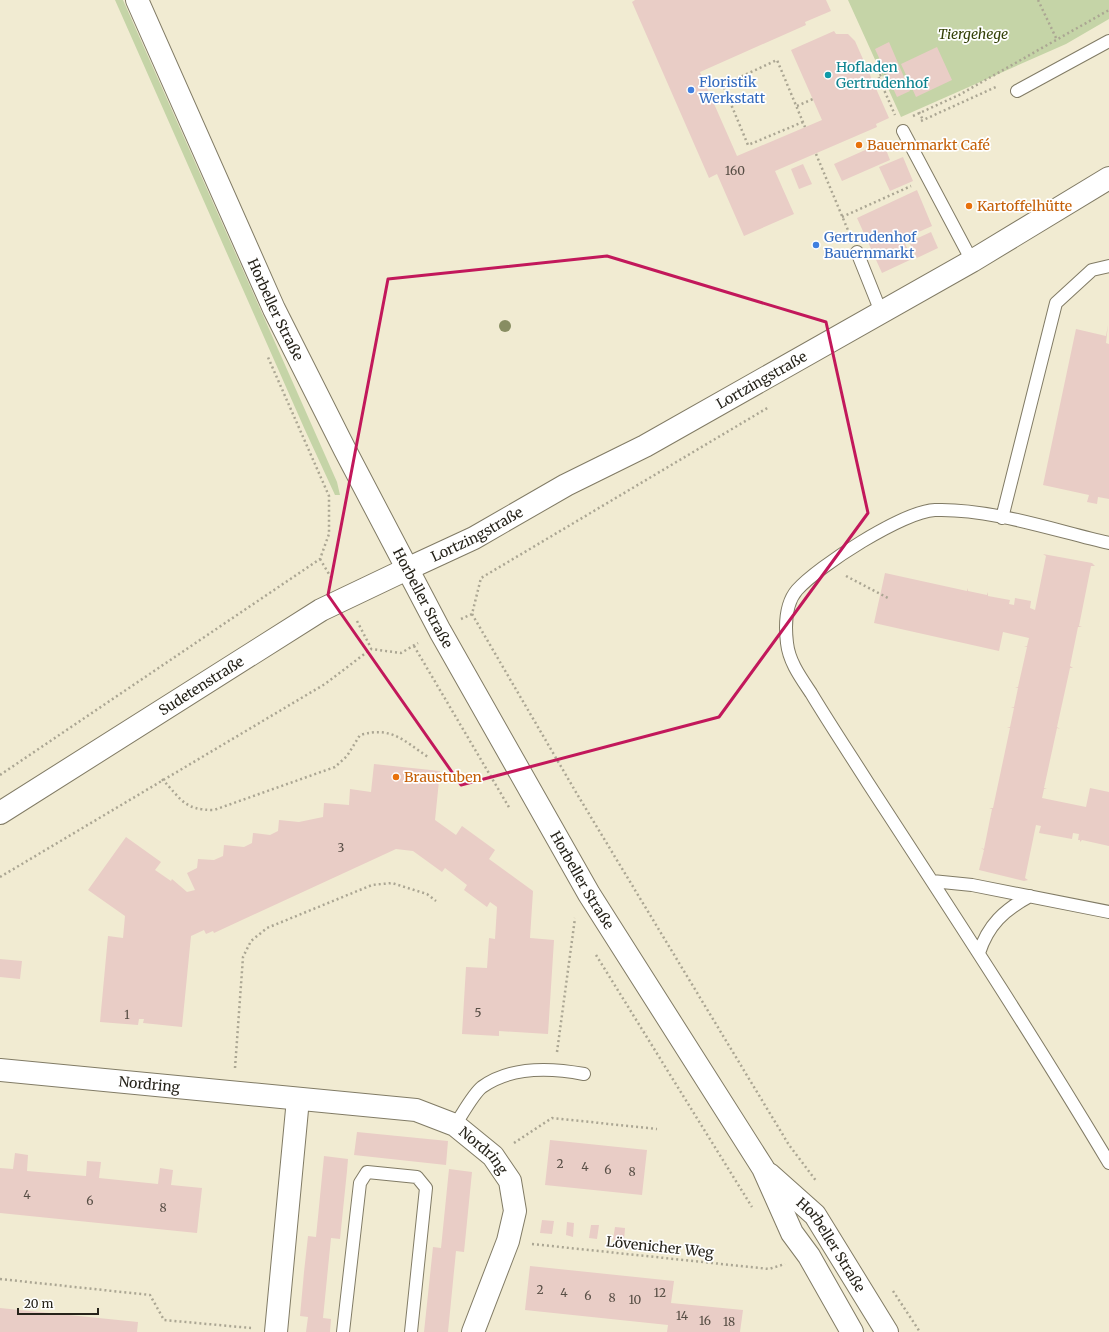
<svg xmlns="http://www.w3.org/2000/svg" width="1109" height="1332" font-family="Merriweather,serif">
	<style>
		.green { fill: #c5d4a7 }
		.building { fill: #e9cdc6 }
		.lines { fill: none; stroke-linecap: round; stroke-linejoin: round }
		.service-casing { stroke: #817b65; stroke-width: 14 }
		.minor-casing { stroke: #817b65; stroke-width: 24 }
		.tertiary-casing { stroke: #817b65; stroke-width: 24 }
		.path { stroke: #aba693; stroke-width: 2.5; stroke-dasharray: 2 3; stroke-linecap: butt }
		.service { stroke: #fff; stroke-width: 12 }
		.minor { stroke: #fff; stroke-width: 22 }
		.tertiary { stroke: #fff; stroke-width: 22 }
		.tree { fill: #888d62 }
		.marked { fill: none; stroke: #c2185b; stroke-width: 3; stroke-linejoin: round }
		.culture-dot { fill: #0f9aa8; stroke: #fff; stroke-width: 1.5 }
		.shop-dot { fill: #3f7fe0; stroke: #fff; stroke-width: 1.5 }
		.food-dot { fill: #e8710a; stroke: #fff; stroke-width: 1.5 }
		.labels { text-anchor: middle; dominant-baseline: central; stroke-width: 3.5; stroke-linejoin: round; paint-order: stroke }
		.number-label { font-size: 12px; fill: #574e45 }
		.park-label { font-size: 14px; font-style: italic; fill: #334007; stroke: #fff }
		.culture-label { font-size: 14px; fill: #0d838f; stroke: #fff; text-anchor: start }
		.shop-label { font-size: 14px; fill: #366cbe; stroke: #fff; text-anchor: start }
		.food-label { font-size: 14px; fill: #c56008; stroke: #fff; text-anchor: start }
		.street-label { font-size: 14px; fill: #26231a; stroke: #fff }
	</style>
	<rect width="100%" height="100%" fill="#f1ebd2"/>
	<path class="green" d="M115,0H123L337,482L340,495H335L305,430Z
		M848,0H1109V19L1066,44L901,117Z"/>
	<path class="building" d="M635,0H826L831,11L805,22L806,25L700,72L737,156L822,120L791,50L834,31L836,34H848L855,41L889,118L876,124L877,127L775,171L794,214L744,236L717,174L709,178L632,2Z
		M889,42L910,91L897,97L875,49Z
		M937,47L952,80L916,97L901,64Z
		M883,142L890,160L842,181L834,164Z
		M903,157L913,181L890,191L879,167Z
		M803,164L812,184L799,189L791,169Z
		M917,190L932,226L903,239L912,259L882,273L857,218Z
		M931,232L938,248L917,258L909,242Z
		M1108,325L1106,343L1109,344V499L1098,497L1097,504L1087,502L1089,495L1043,485L1076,329L1106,336Z
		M1043,554L1092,563L1095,566H1091L1079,626L1082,627H1078L1070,666L1073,668H1070L1057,727L1060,729L1057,728L1044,788L1047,789H1044L1042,798L1086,807L1090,788L1109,792V846L1082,840L1080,842V840H1078L1079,834L1073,833L1072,839L1039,833L1041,826L1036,825L1025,878L1028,880L1024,881L979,870L984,850L981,848L984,849L992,809L989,808H993L1010,728L1007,727H1010L1014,708L1011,707H1014L1018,688L1015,687H1018L1027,647L1024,646H1027L1029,638L1003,632L999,651L874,623L885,573L967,591L968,588V591L987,595L988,592V596L1010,600L1009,604L1014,605L1015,598L1031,601L1030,608L1035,610L1046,556Z
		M374,764L440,771L435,820L456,835L462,826L495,850L489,859L533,891L530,938L554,940L548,1034L499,1031V1036L462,1034L466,967L487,968L489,938L495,939L497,907L490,902L487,907L464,890L467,885L445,868L442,872L413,851L396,849L214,933L213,931L206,934L204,930L191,936L182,1027L143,1023L144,1019H139L138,1025L100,1022L108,936L123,938L125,916L88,890L126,837L161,862L155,870L171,881L172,879L187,892L195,890L187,873L197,868L198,859L214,860L223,856L224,845L244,847L252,843L253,833L270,835L278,831L279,820L299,822L323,817L324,803L349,805L350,789L371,792Z
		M0,959L22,961L20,979L0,977Z
		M357,1132L448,1141L446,1165L354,1155Z
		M550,1140L647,1150L642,1195L545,1185Z
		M15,1153L28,1155L27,1171L86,1176L87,1161L101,1162L99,1178L158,1184L160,1168L173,1170L171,1185L202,1188L197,1233L0,1213V1168L13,1169Z
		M324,1156L348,1159L347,1171L340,1239L331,1238L323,1318L331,1319L330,1332H306L308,1317L300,1316L304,1272L308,1236L316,1237Z
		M449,1169L472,1172L464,1252L456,1251L448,1332H424L433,1247L441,1248Z
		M542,1220L554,1221L552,1234L540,1233Z
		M567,1222L574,1223L573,1237L566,1235Z
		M591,1225H599L597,1239L589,1238Z
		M615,1227L625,1228L624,1241L613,1240Z
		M530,1266L674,1281L671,1303L743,1310L740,1332H667L668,1325L525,1310Z
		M0,1308L138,1322L137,1332H0Z"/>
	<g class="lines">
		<g class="service-casing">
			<path id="service" d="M1017,91L1109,41
				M903,131L972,261
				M857,252L881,312
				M1002,518L1056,303L1092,270L1109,266
				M1109,543C1056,531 990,508 935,510C904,511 818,566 797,590C785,604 785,626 787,643C789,662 801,678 811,693C829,723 849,753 868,783C950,909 1032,1034 1109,1163
				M932,881L972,885L1109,912
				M979,953C988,925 1004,910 1030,896
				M455,1125C462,1115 473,1094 482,1087C511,1066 552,1068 584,1074
				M343,1332L360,1183L367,1172L417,1177L426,1188L411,1332"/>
		</g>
		<g class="minor-casing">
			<g id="minor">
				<path id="s1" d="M407,569L474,538L566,485L645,446L972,261L1109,178"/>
				<path id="s2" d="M0,1070L416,1110L455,1125L493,1156L510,1181L515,1211L508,1241L473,1332"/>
				<path d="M276,1332L298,1099"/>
			</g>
		</g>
		<g class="tertiary-casing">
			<g id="tertiary">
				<path id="s3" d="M137,0L274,309L345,450L440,631L589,894L763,1168L792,1233L809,1256L852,1332"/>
				<path id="s4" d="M0,813L321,610L407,569"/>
				<path id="s5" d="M769,1174L815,1215L887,1332"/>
			</g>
		</g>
		<path class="path" d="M1038,0L1057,40
			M886,73L878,76L895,115
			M797,106L813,99
			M919,112L923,120
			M913,116L959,95L1109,10
			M921,121L998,86
			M803,122L748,145L723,85L777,60L805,127
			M816,154L850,235
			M842,217L911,186
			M320,559L332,579
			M846,576L888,598
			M472,614L577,794L789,1145L817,1182
			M461,619L472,614L481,578L769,407
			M357,621L371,648
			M414,646L510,809
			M0,775L320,559L329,534V496L267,355
			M162,779C182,800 184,810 214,810L335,767L347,756L360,735C391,726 403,740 428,757
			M0,877L325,684L371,649L401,653L418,643
			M596,955L752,1207
			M557,1052L575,918
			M235,1068L243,957L251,941L267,928L372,885L392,883L427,894L436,901
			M514,1143L552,1118L657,1129
			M532,1244L769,1269L785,1264
			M0,1279L150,1295L164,1320L251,1328
			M893,1291L920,1332"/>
		<use href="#service" class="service"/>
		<use href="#minor" class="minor"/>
		<use href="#tertiary" class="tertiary"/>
	</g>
	<circle class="tree" cx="505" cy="326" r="6"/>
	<path class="marked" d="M607,256L826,322L868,513L719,717L461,785L328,595L388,279Z"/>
	<circle class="culture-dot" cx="828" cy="75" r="4"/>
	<g class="shop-dot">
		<circle cx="691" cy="90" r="4"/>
		<circle cx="816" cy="245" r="4"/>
	</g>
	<g class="food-dot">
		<circle cx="859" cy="145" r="4"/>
		<circle cx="969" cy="206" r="4"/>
		<circle cx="396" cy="777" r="4"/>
	</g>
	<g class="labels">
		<g class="number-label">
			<text x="735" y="170">160</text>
			<text x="341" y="847">3</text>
			<text x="478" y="1012">5</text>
			<text x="127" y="1014">1</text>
			<text x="560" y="1163">2</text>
			<text x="585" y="1166">4</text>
			<text x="608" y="1169">6</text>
			<text x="632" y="1171">8</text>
			<text x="27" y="1194">4</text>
			<text x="90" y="1200">6</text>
			<text x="163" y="1207">8</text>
			<text x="540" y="1289">2</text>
			<text x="564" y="1292">4</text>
			<text x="660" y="1292">12</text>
			<text x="588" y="1295">6</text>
			<text x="612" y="1297">8</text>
			<text x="635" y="1299">10</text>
			<text x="682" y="1315">14</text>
			<text x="705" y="1320">16</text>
			<text x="729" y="1321">18</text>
		</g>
		<g class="park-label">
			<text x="973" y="34">Tiergehege</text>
		</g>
		<g class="culture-label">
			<text x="836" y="67">Hofladen<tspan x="836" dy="16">Gertrudenhof</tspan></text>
		</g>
		<g class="shop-label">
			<text x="699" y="82">Floristik<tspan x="699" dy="16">Werkstatt</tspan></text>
			<text x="824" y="237">Gertrudenhof<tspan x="824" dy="16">Bauernmarkt</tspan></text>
		</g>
		<g class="food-label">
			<text x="867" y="145">Bauernmarkt Café</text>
			<text x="977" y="206">Kartoffelhütte</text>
			<text x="404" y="777">Braustuben</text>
		</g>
		<g class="street-label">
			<text stroke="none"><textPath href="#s3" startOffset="339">Horbeller Straße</textPath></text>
			<text stroke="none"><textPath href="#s1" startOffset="402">Lortzingstraße</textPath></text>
			<text stroke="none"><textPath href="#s1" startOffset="78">Lortzingstraße</textPath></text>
			<text stroke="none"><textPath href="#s3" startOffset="663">Horbeller Straße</textPath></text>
			<text stroke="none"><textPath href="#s4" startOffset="238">Sudetenstraße</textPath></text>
			<text stroke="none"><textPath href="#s3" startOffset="987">Horbeller Straße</textPath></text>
			<text stroke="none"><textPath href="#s2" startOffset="150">Nordring</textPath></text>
			<text stroke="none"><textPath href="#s2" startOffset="498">Nordring</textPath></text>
			<text stroke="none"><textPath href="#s5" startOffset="95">Horbeller Straße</textPath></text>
			<text transform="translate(660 1247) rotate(6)">Lövenicher Weg</text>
		</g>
	</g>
	<path d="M18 1308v6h80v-6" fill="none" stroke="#26231a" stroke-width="2"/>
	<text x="24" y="1308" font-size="12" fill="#26231a" stroke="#ffffff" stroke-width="3" paint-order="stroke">20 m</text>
</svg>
